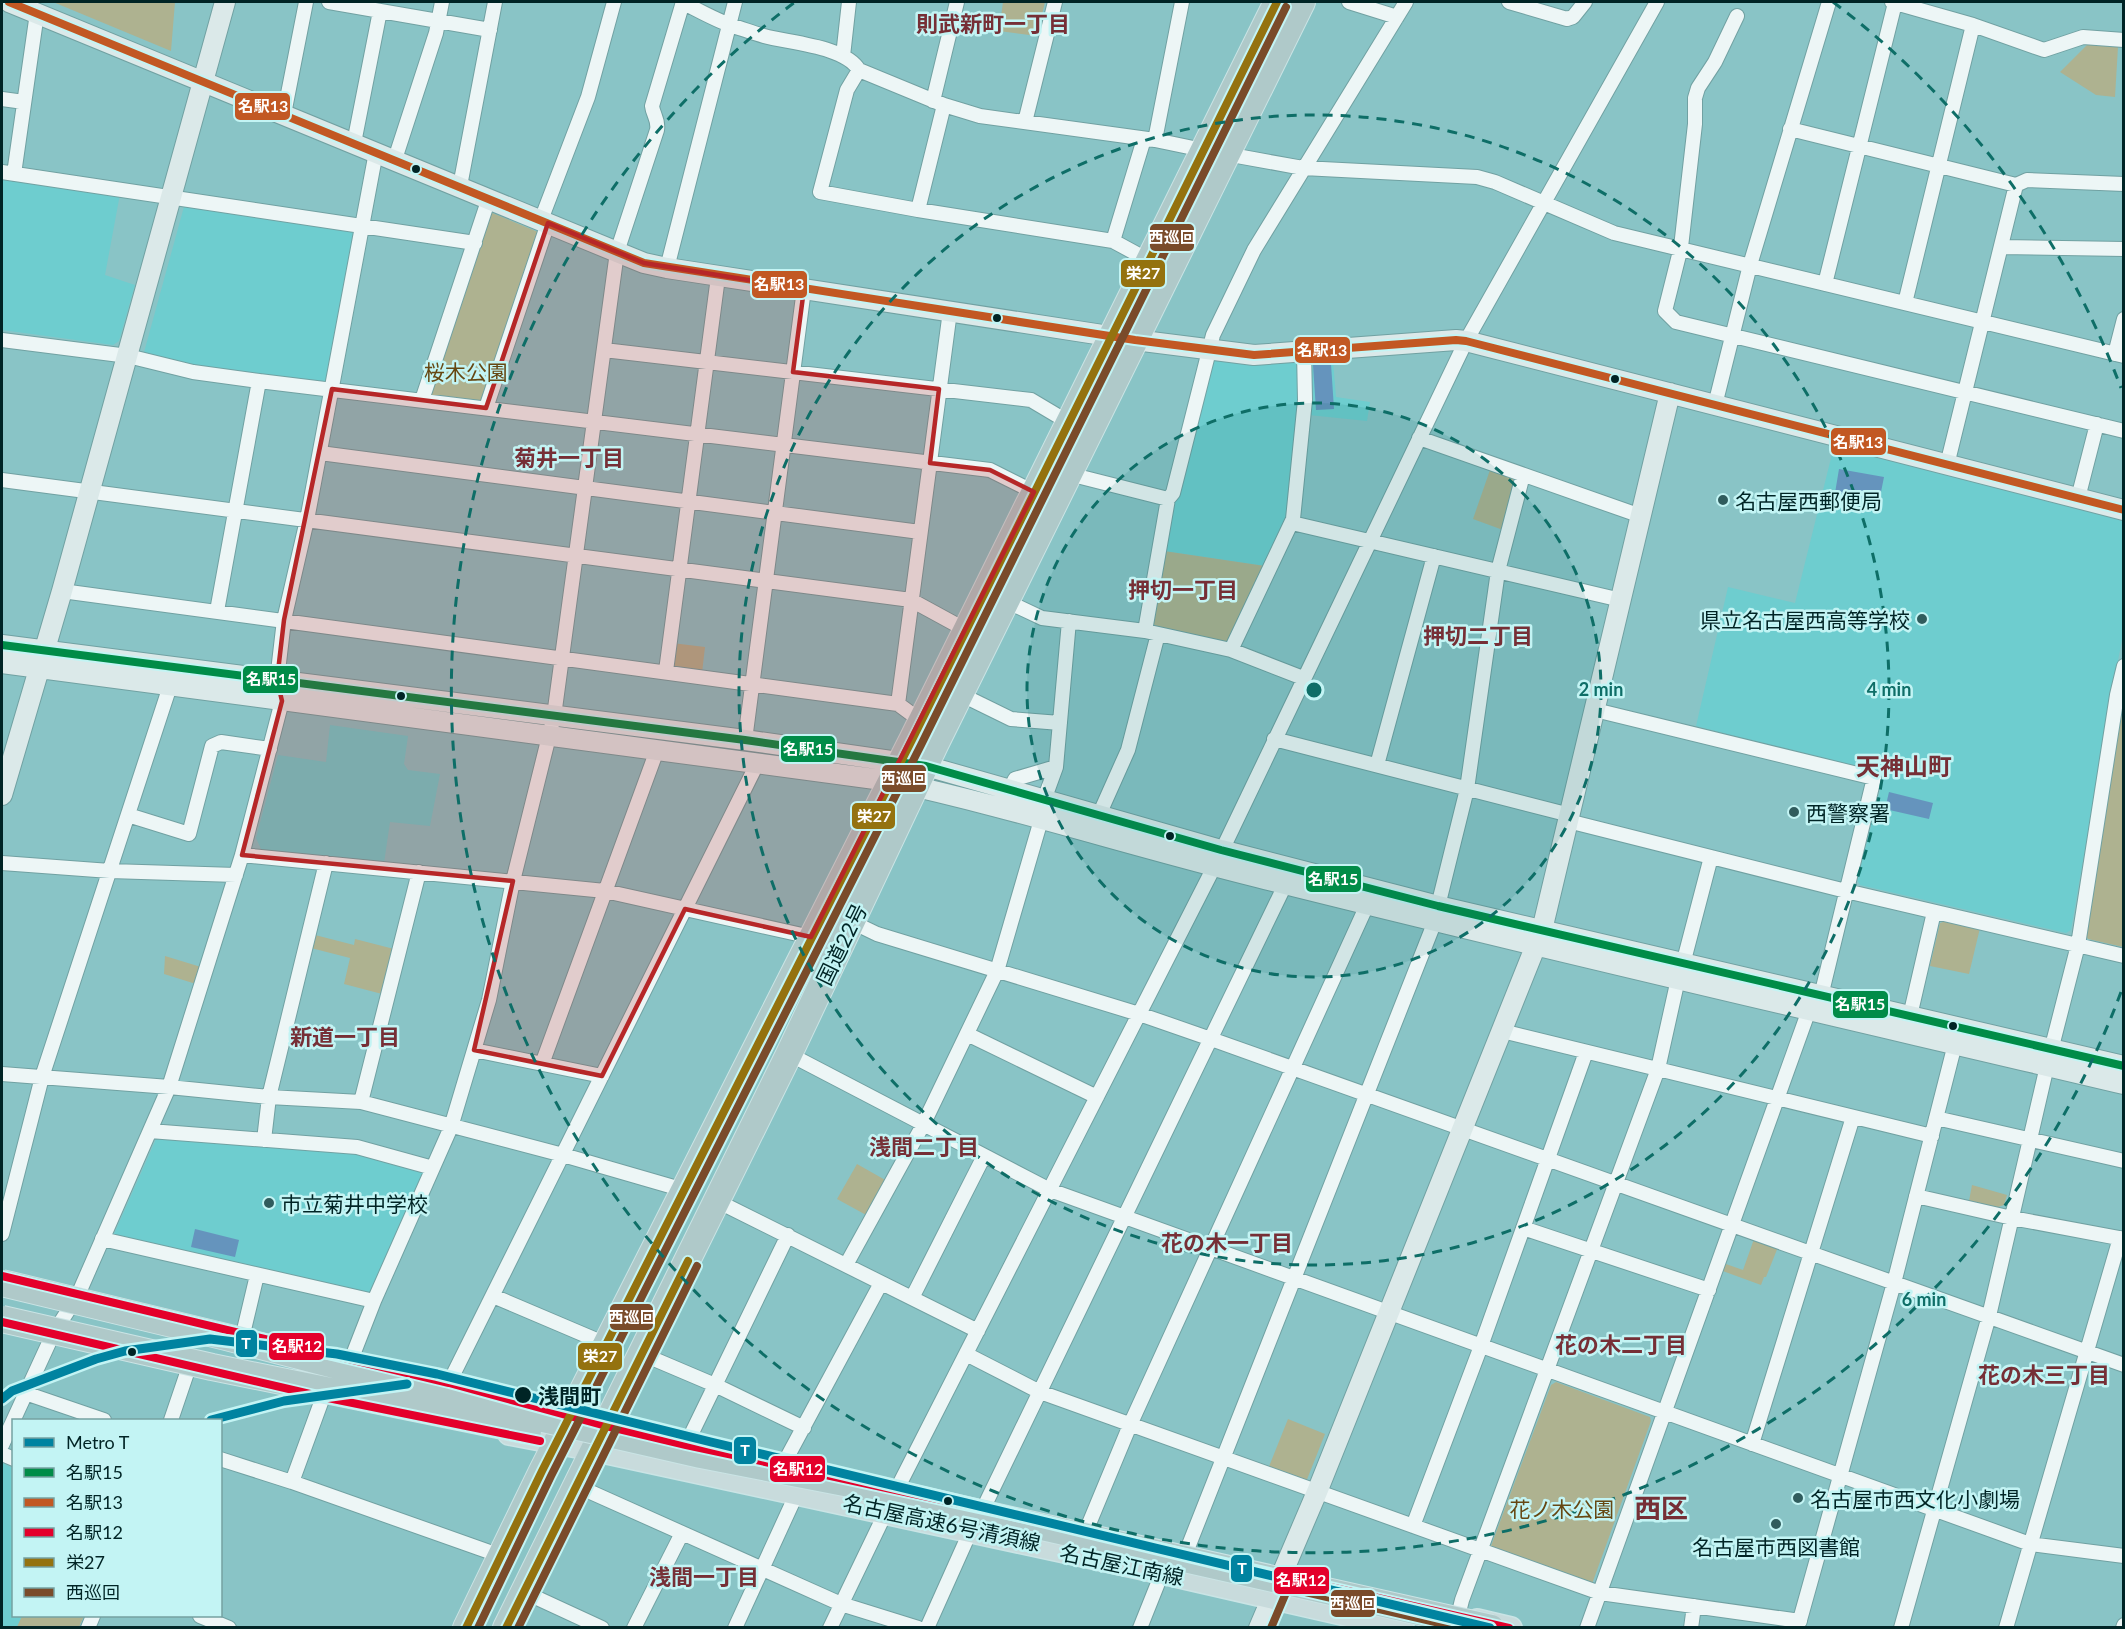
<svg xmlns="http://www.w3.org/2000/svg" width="2125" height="1629" font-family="Lato,'Noto Sans JP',sans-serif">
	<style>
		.built { fill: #6ecdcf }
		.green { fill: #aeb290 }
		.water { fill: #6594bd }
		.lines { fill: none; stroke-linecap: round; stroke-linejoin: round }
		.street-casing { stroke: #71a1a2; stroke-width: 16 }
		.secondary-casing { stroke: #71a1a2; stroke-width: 22 }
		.primary-casing { stroke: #cae4e5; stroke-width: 24 }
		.highway-casing { stroke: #cae4e5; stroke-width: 28 }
		.street { stroke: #edf6f6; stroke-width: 14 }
		.secondary { stroke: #dbe9e9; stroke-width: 20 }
		.primary { stroke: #c8dbdc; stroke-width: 21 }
		.highway { stroke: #afc9c9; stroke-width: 26 }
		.highway-bridge-casing { stroke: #cae4e5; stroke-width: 28; stroke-linecap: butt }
		.highway-bridge { stroke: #afc9c9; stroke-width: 26 }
		.bus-1-casing { stroke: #c3f4f4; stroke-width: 12 }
		.bus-2-casing { stroke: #c3f4f4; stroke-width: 12 }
		.bus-3-casing { stroke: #c3f4f4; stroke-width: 12 }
		.bus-4-casing { stroke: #c3f4f4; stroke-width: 12 }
		.bus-5-casing { stroke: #c3f4f4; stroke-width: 12 }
		.bus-1 { stroke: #008c48; stroke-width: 8 }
		.bus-2 { stroke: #c25823; stroke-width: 8 }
		.bus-3 { stroke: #e4002b; stroke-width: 8 }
		.bus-4 { stroke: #94720f; stroke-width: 8 }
		.bus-5 { stroke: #7a4b2a; stroke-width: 8 }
		.metro-1-casing { stroke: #c3f4f4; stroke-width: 14 }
		.metro-1 { stroke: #0083a0; stroke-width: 9 }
		.marked { fill: #b62728; fill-opacity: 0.2; stroke: #b62728; stroke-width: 4.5; stroke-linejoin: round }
		.ring { fill: none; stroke: #0e6e67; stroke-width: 3; stroke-dasharray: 10 8 }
		.bus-dot { fill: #002425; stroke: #c3f4f4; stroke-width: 2 }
		.poi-dot { fill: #305c5d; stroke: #c3f4f4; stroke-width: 2 }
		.labels { text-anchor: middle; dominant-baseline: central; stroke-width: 5; stroke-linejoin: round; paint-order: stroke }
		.park-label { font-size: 21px; fill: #664712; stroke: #c3f4f4 }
		.poi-label { font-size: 21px; fill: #002425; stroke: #c3f4f4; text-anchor: start }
		.street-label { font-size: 21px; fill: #002425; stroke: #c3f4f4 }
		.stop-label { font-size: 21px; font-weight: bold; fill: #002425; stroke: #c3f4f4; text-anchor: start }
		.neighbourhood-label { font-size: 22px; font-weight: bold; fill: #762f36; stroke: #c3f4f4 }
		.quarter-label { font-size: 24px; font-weight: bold; fill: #762f36; stroke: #c3f4f4 }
		.district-label { font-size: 27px; font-weight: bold; fill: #762f36; stroke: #c3f4f4 }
		.centre { fill: #0e6e67; stroke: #c3f4f4; stroke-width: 3 }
		.ring-label { font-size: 18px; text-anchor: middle; font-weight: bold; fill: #0e6e67; stroke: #c3f4f4; stroke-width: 5; stroke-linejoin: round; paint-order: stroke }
		.line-badge { stroke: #c3f4f4; stroke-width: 2 }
		.badge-label { font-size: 16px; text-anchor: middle; font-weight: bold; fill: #fff }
	</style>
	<rect width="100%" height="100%" fill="#89c4c6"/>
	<path class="built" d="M2,177L120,194L105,275L135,285L119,341L113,345L2,330Z
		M185,203L357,231L327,384L200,369L143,356Z
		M1211,360L1256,365L1333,360L1336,397L1370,402L1367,421L1299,414L1287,520L1265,566L1164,551L1171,510Z
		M1834,446L2123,520V635L2113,686L2071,930L2066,933L1860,885L1857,880L1884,775L1696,726L1728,587L1795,603Z
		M330,725L408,736L404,764L408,770L440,774L430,826L390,822L384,863L262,851L256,838L278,755L326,762Z
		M157,1137L355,1151L422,1168L423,1173L370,1294L117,1239L114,1234Z
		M2,1463L13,1468L14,1616H22L17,1627H2Z"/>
	<path class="green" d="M53,2H175L171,51Z
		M1003,2H1045L1037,36L999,31Z
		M2089,43L2118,47L2115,97L2096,95L2060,72Z
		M490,212L538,232L484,400L478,403L433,398L431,392Z
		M1490,470L1513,479L1515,485L1503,530L1473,519Z
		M1164,551L1265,566L1229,641L1225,644L1156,626L1151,622Z
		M672,643L705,647L702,673L673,669Z
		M2123,692V947L2088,939L2085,934Z
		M1946,921L1980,928L1969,974L1930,966L1940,923Z
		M315,935L354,945L355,939L394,949L382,994L344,984L350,958L311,948Z
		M165,956L201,967L196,984L164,974Z
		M857,1164L887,1181L868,1216L837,1199Z
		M1972,1185L2007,1195L2004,1205L1998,1207L1969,1201Z
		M1754,1239L1778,1247L1766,1277H1764L1761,1285L1720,1270L1723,1263L1743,1270Z
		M1556,1382L1650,1417L1651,1421L1592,1584L1493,1551L1491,1546L1551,1385Z
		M1288,1419L1325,1434L1306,1482L1268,1469Z
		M22,1616H84L79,1627H17Z"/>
	<path class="water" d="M1331,364L1334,409L1316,410L1313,365Z
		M1839,469L1884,477L1879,502L1835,493Z
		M1889,792L1933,803L1929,819L1885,809Z
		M195,1229L239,1240L235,1257L191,1247Z"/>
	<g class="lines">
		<g class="street-casing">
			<path id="street" d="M329,2L490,30
				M682,2C698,10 715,20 733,26C743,29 753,33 764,36C789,43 845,46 859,70L944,105L980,116L1155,140L1203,150
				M1349,2L1397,17
				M1509,2L1567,19L1573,17L1585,2
				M1892,2L1973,25L2044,50L2083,37L2124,40
				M1737,16L1715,62L1698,88L1695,98V124L1681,247L1665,311L1676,322L2124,431
				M843,56L849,2
				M859,70L847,90L820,192L918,210L1113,241L1144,139
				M2,99L24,102
				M933,101L957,2
				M284,114L306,2
				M1025,122L1055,2
				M1790,129L2016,185
				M1155,140L1182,2
				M354,143L380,11
				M1226,154L1303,168L1477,177L1495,182L1614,233L2124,356
				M395,159L436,33L442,2
				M2,172L475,243
				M14,174L37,13
				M460,186L495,2
				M918,210L944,105
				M541,220L588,97L614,2
				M1113,241L1148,260
				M2001,247L2124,249
				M667,268L735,2
				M1825,284L1895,3
				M1905,303L1973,25
				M2,340L128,356L193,372L259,381L990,470L1034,492
				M604,350L1031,400L1068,422
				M2115,354L2124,319
				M422,400L489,198
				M1715,405L1750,265L1829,2
				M486,408L548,223
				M1419,438L1641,516
				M320,453L920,532
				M1947,465L2016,185L2027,180L2124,184
				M1069,474L1168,499
				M2,480L911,600L966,630
				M2078,498L2097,424
				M1292,523L1621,600
				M62,591L898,704L921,721
				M1006,601L1042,618L1145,631L1231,650L1303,678
				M217,611L259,381
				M1145,631L1168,499L1173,493L1213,335L1254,250L1406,2
				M1231,650L1293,519L1305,400L1304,351
				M666,671L718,277
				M960,694L1011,719L1060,723
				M898,704L950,311
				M1274,739L1570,815
				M745,740L804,289
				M1377,765L1434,556
				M1010,789L1015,779L1056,767
				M1044,800L1056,767L1069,621
				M128,815L189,834L212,746L221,742L270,749
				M1099,815L1128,750L1158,634
				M1568,821L1846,891L2124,956
				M242,855L605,891L811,937
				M2,863L110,871L236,875
				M1438,906L1467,789L1498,571L1523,475
				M852,922L877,934L1139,1014L1211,1039L2124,1365
				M1683,964L1711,857
				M1910,1016L1934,912
				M1502,1031L1932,1136
				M967,1034L1097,1097
				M474,1050L602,1076
				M789,1054L1050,1190L2030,1544L2124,1556
				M542,1064L657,750
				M2,1074L169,1087L269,1097L361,1102L563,1155L684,1190
				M361,1102L419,872
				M1936,1118L2124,1161
				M150,1131L357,1147L433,1168
				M264,1140L269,1097L326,863
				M1916,1196L2012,1218L2124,1239
				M717,1201L978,1331
				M1523,1228L1709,1290
				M2,1234L42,1077L170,686
				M102,1239L374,1301
				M846,1265L923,1125L997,971L1041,820
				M493,1296L606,1344
				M912,1298L984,1156
				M243,1334L257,1275
				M642,1354L715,1385L804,1428
				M966,1354L1040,1392L1600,1593L1800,1621
				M342,1372L351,1360L374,1301L451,1127L489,1000L513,881L554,716L617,252L657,130C659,120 653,115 652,106L683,2
				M449,1383L757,764
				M25,1393L104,1420
				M171,1420L189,1367
				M1752,1444L1853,1117
				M2,1445L53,1334L78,1295L169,1087L242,855L282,701L277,680L284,620L307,520L376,152
				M686,1445L788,1235
				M2,1454L14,1459
				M220,1459L292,1482L501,1556
				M783,1465L881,1283
				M292,1482L323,1397L331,1387
				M577,1486L841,1604L918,1628
				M983,1509L1285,885
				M1413,1526L1481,1346L1586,1052
				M1086,1531L1130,1425L1367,905
				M1185,1555L1435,921
				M524,1592L602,1628
				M200,1616L229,1628
				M1458,1616L1462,1600L1658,1069L1678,979
				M1798,1627L1894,1283L1955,1044
				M88,1628L93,1616
				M634,1628L682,1533
				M735,1628L796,1495
				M830,1628L896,1491L1214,867L1466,341L1657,2
				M927,1628L970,1532
				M1140,1628L1162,1573
				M1587,1628L1809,1010L1821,996L1874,778L1595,710
				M1691,1628L1694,1606
				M1901,1628L1989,1316L2047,1066L2078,945L2117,695L2124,666
				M2006,1628L2120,1238
				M2123,1628L2124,1625"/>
		</g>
		<g class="secondary-casing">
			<path id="secondary" d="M9,2L617,252L644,263L667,268L1135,340L1254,355L1456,340L1466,341L2124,510
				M2,645L745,740L926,766L1221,850L1438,906L2124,1066
				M2,663L890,781C1019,809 1144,850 1273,881C1556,952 1840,1017 2124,1084
				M2,795L62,591L225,2
				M1259,1628L1317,1492L1542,930L1670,393"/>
		</g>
		<g class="primary-casing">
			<path id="primary" d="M509,1434L593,1450L1162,1573L1403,1628
				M1477,1620L1511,1628"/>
		</g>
		<g class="highway-casing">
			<path id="highway" d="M466,1628L542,1471L912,740L1277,2
				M506,1628L789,1054L935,745L1302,2"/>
		</g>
		<use href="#street" class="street"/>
		<use href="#secondary" class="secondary"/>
		<use href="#primary" class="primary"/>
		<use href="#highway" class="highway"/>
		<g class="highway-bridge-casing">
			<path id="highway-bridge" d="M2,1283L226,1337L539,1418L701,1455L860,1486L1491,1628
				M2,1319L212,1367L528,1431"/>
		</g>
		<use href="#highway-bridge" class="highway-bridge"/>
		<g class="bus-1-casing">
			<path id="bus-1" d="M2,645L745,740L926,766L1221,850L1438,906L2124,1066"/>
		</g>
		<g class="bus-2-casing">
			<path id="bus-2" d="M9,2L644,263L1135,340L1254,355L1456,340L1466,341L2124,510"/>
		</g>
		<g class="bus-3-casing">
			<path id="bus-3" d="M2,1276L449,1383L606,1426L686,1445L1086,1531L1509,1628
				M2,1322L323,1397L540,1441"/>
		</g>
		<g class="bus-4-casing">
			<path id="bus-4" d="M466,1628L542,1471L912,740L1277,2
				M506,1628L688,1261"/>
		</g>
		<g class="bus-5-casing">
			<path id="bus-5" d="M478,1628L551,1476L921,745L1286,7
				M518,1628L697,1266
				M1271,1628L1288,1588L1461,1628"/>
		</g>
		<use href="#bus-1" class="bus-1"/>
		<use href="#bus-2" class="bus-2"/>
		<use href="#bus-3" class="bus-3"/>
		<use href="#bus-4" class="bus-4"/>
		<use href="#bus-5" class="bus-5"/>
		<g class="metro-1-casing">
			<path id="metro-1" d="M2,1399L12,1391L96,1359L125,1351L210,1339L337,1354L437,1374L711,1442L1490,1628
				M211,1420L284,1401L407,1384"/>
		</g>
		<use href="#metro-1" class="metro-1"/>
	</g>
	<path class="marked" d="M548,223L644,263L804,289L793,372L939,389L930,463L990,470L1034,492L811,937L685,909L602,1076L474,1050L513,881L242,855L282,701L277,680L284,620L332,389L486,408Z"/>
	<circle cx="1314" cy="690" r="287" fill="#0e6e67" fill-opacity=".12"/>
	<g class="ring">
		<circle cx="1314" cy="690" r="287"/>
		<circle cx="1314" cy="690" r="575"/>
		<path d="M2121 992A862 862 0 1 1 795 2M1833 2A862 862 0 0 1 2121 388"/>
	</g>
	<g class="bus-dot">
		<circle cx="416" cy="169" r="5"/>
		<circle cx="997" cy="318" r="5"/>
		<circle cx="1615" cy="379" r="5"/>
		<circle cx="401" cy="696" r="5"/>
		<circle cx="1170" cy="836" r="5"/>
		<circle cx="1953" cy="1026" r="5"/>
		<circle cx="132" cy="1352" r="5"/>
		<circle cx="523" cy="1395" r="9"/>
		<circle cx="948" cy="1501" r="5"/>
	</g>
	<g class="poi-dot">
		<circle cx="1723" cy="500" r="6"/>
		<circle cx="1922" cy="619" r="6"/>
		<circle cx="1794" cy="812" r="6"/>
		<circle cx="269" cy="1203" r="6"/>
		<circle cx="1798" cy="1498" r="6"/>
		<circle cx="1776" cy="1524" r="6"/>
	</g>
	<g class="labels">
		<g class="park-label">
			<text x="466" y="371">桜木公園</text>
			<text x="1562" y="1508">花ノ木公園</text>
		</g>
		<g class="poi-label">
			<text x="1735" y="500">名古屋西郵便局</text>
			<text x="1910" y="619" text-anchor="end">県立名古屋西高等学校</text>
			<text x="1806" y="812">西警察署</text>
			<text x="281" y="1203">市立菊井中学校</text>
			<text x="1810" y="1498">名古屋市西文化小劇場</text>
			<text x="1776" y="1546" text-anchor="middle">名古屋市西図書館</text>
		</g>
		<g class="street-label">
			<text transform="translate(841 944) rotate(-64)">国道22号</text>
			<text transform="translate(942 1522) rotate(12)">名古屋高速6号清須線</text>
			<text transform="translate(1122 1564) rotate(12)">名古屋江南線</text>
		</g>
		<g class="stop-label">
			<text x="538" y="1395">浅間町</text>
		</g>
		<g class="neighbourhood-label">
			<text x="993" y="23">則武新町一丁目</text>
			<text x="569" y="457">菊井一丁目</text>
			<text x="1183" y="589">押切一丁目</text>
			<text x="1478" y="635">押切二丁目</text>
			<text x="345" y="1036">新道一丁目</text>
			<text x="924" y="1146">浅間二丁目</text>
			<text x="1227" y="1242">花の木一丁目</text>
			<text x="1621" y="1344">花の木二丁目</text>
			<text x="2044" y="1374">花の木三丁目</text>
			<text x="704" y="1576">浅間一丁目</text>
		</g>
		<g class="quarter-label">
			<text x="1904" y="765">天神山町</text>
		</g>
		<g class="district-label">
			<text x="1661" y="1507">西区</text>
		</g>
	</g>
	<circle cx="1314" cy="690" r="9" class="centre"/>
	<g class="ring-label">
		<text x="1601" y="696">2 min</text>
		<text x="1889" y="696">4 min</text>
		<text x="1924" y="1306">6 min</text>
	</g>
	<g class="line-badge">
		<rect x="234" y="92" width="57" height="29" rx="6" fill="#c25823"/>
		<rect x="1149" y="223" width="46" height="29" rx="6" fill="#7a4b2a"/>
		<rect x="1120" y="259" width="46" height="29" rx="6" fill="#94720f"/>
		<rect x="751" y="270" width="57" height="29" rx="6" fill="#c25823"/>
		<rect x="1294" y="336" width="57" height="28" rx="6" fill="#c25823"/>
		<rect x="1830" y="427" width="57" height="29" rx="6" fill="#c25823"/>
		<rect x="242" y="665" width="57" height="29" rx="6" fill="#008c48"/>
		<rect x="780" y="735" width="56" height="28" rx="6" fill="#008c48"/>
		<rect x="881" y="764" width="46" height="29" rx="6" fill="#7a4b2a"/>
		<rect x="851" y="802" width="45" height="28" rx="6" fill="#94720f"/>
		<rect x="1305" y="865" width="57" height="28" rx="6" fill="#008c48"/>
		<rect x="1832" y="990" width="57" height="29" rx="6" fill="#008c48"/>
		<rect x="609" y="1303" width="45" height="28" rx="6" fill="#7a4b2a"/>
		<rect x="235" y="1329" width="23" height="29" rx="6" fill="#0083a0"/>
		<rect x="268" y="1332" width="57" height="29" rx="6" fill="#e4002b"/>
		<rect x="577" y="1342" width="46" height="29" rx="6" fill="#94720f"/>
		<rect x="733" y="1436" width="24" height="29" rx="6" fill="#0083a0"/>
		<rect x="769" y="1455" width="57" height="28" rx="6" fill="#e4002b"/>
		<rect x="1230" y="1554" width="23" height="29" rx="6" fill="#0083a0"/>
		<rect x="1273" y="1566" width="57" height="29" rx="6" fill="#e4002b"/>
		<rect x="1330" y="1589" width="46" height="29" rx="6" fill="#7a4b2a"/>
	</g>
	<g class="badge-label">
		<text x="263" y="112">名駅13</text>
		<text x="1172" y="243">西巡回</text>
		<text x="1143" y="279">栄27</text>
		<text x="779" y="290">名駅13</text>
		<text x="1322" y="356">名駅13</text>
		<text x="1858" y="448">名駅13</text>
		<text x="271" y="685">名駅15</text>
		<text x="808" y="755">名駅15</text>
		<text x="904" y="784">西巡回</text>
		<text x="874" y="822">栄27</text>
		<text x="1333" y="885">名駅15</text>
		<text x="1860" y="1010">名駅15</text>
		<text x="632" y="1323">西巡回</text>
		<text x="246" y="1349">T</text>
		<text x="297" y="1352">名駅12</text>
		<text x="600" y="1362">栄27</text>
		<text x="745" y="1456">T</text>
		<text x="798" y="1475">名駅12</text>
		<text x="1242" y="1574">T</text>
		<text x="1301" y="1586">名駅12</text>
		<text x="1353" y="1609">西巡回</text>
	</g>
	<rect width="2125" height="1629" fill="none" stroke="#002425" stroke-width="6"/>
	<rect x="12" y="1419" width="210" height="198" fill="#c3f4f4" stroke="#75a1a1" stroke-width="1.5"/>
	<rect x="24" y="1438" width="30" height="9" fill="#0083a0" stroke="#75a1a1" stroke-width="1.5"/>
	<text x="66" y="1449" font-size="18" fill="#002425">Metro T</text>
	<rect x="24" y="1468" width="30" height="9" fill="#008c48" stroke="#75a1a1" stroke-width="1.5"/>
	<text x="66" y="1479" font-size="18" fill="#002425">名駅15</text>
	<rect x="24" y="1498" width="30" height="9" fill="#c25823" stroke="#75a1a1" stroke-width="1.5"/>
	<text x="66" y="1509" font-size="18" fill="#002425">名駅13</text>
	<rect x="24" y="1528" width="30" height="9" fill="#e4002b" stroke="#75a1a1" stroke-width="1.5"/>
	<text x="66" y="1539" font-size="18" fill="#002425">名駅12</text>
	<rect x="24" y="1558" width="30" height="9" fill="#94720f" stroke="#75a1a1" stroke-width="1.5"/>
	<text x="66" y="1569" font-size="18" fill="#002425">栄27</text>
	<rect x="24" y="1588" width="30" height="9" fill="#7a4b2a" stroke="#75a1a1" stroke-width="1.5"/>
	<text x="66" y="1599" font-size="18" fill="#002425">西巡回</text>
</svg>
